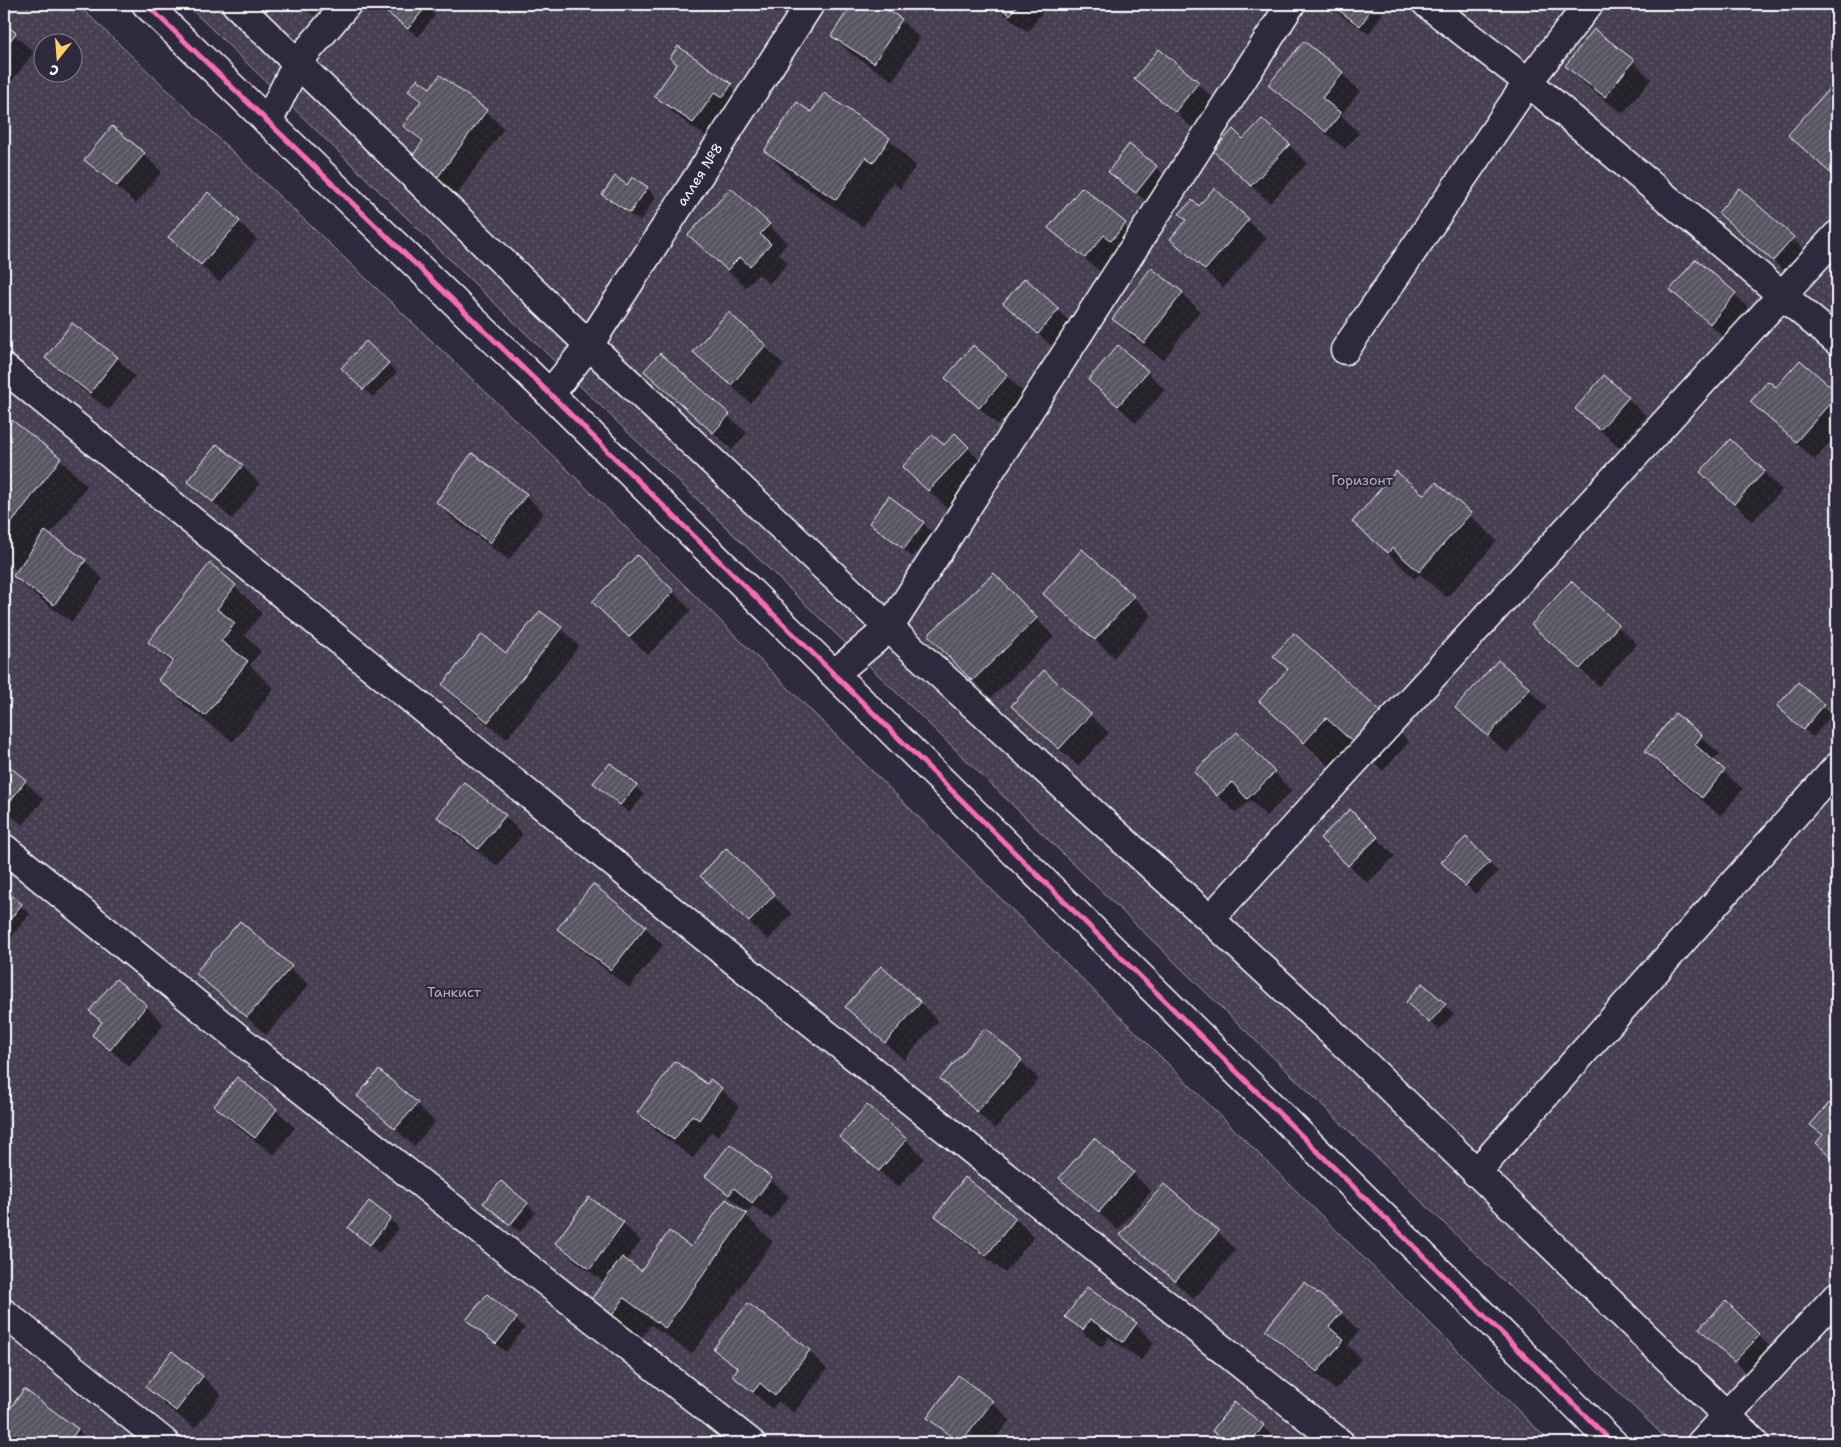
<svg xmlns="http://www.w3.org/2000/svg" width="1841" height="1447" font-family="'Shantell Sans',sans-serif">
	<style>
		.garden { fill: url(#garden-dots); stroke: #a2a0a8; fill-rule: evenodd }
		.shadow { fill: #0007; fill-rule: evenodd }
		.building { fill: url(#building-hatch); stroke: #fff }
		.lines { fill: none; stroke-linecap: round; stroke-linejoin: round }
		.minor-casing { stroke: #fff; stroke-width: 31 }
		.minor { stroke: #2f2a3d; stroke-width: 28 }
		.cycleway-casing { stroke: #2f2a3d; stroke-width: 8 }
		.cycleway { stroke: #f96db3; stroke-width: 5 }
		.labels { text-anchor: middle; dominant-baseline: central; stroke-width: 4.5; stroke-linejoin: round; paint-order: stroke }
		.street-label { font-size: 14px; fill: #fff; stroke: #2f2a3d }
		.park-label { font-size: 14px; fill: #b5b3ba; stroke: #2f2a3d }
	</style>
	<defs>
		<pattern id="garden-dots" width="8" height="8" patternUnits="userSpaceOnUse" patternTransform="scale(1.25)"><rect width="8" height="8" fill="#464152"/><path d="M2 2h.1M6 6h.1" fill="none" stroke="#625e6c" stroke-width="1.8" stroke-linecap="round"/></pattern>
		<pattern id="building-hatch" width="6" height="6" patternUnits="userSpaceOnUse" patternTransform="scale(1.25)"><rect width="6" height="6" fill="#595564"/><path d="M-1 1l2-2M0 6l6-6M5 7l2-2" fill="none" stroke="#726e7b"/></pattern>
	</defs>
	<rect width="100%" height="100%" fill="#2f2a3d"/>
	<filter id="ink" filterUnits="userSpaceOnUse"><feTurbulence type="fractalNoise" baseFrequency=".02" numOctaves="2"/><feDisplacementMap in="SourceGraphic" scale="10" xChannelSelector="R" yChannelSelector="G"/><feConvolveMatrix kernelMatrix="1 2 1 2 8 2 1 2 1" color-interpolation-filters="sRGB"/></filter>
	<g filter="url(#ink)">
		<path class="garden" d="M4,4H77L573,475L1551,1443H4ZM42,42H72V72H42Z
			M186,4H1837V1443H1671Z"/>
		<path class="shadow" d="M299,4H323L314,16Z
			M384,4H423L435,15L418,37L391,16L382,7Z
			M783,4H806L798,15Z
			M853,4H876L901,20L920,38L893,81L851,54L833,36Z
			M991,4H1045L1047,6L1028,32Z
			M1331,4H1387L1388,5L1369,34L1339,14Z
			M4,25L34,52L4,91Z
			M1159,51L1217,101L1194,129L1136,78ZM1154,93L1181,115L1179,117L1154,96Z
			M1633,61L1651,79L1623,114L1584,84L1566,66Z
			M1342,73L1360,91L1341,115L1359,133L1345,149L1288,103L1270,85Z
			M441,77L486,111L504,129L456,195L430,177L423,144L404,126L421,103L409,91L431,90Z
			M731,85L749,103L711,140L674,114L656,96Z
			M1833,87L1837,91V179L1790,135Z
			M811,113L889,139L916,166L900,189L893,183L863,227L792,178L765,151Z
			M1243,141L1289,145L1307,163L1270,203L1233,169Z
			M144,154L162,172L136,204L86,160Z
			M1156,167L1165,175L1146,201L1110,172Z
			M628,186L647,188L656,197L640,221L613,204L604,195Z
			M1082,189L1143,242L1104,275L1050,228Z
			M1214,190L1267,238L1223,288L1171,239L1187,221L1180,214L1199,208Z
			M1739,190L1812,257L1792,278L1719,213Z
			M239,222L257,240L219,282L170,237Z
			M769,225L787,243L778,253L788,263L769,284L759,274L746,287L708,253Z
			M1025,280L1077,328L1057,351L1005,303Z
			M1671,290L1735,294L1753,312L1728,341Z
			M1182,293L1200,311L1163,360L1132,337L1113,319Z
			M728,314L784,364L750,403L695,352Z
			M660,355L747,433L732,450L645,371Z
			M46,358H117L135,376L109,410L65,376Z
			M1800,361L1837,393V434L1815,460L1751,402L1776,389Z
			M388,364L397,372L373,397L342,368Z
			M1147,372L1165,390L1136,423L1090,380Z
			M1007,376L1025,394L998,425L947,378Z
			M1604,377L1647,416L1619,448L1577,409Z
			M12,422L60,459L87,486L49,536L85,561L103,579L72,622L33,594L15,576L18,571L4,560V433Z
			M944,447L968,448L986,466L947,508L922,485Z
			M242,466L260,484L232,519L189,481Z
			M1764,472L1782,490L1753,521L1720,490Z
			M1436,483L1497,541L1447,598L1420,574L1415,579L1354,521L1424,497Z
			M526,495L544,513L509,560L455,521L437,502Z
			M871,523H923L932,532L913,557Z
			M1571,583L1637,644L1599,686L1551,643Z
			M235,586L262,613L245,635L261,651L250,665L274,689L233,742L187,707L160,680L172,664L150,642Z
			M673,591L691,610L648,655L612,620Z
			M1012,593L1054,637L991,698L973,680Z
			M1044,593L1133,597L1152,615L1114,657Z
			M561,628L579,646L507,739L461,703L443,685Z
			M1044,672L1109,733L1078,766L1031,724Z
			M1798,684L1832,715L1813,737L1787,715Z
			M1529,689L1547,707L1507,753L1457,708Z
			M1260,701L1382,715L1409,742L1383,771L1354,744L1332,769Z
			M1676,715L1720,754L1713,762L1743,789L1721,816L1664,769L1646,751Z
			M1255,752L1292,791L1266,816L1250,800L1236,813L1217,795Z
			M4,764L44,799L23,825L4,810Z
			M595,783L636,786L644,795L629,813Z
			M1350,810L1395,856L1367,883L1322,838Z
			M505,816L523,834L497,866L456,835L438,817Z
			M1466,839L1498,872L1475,894L1443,862Z
			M726,850L792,914L768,940L720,894Z
			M4,891L30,914L8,941L4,938Z
			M240,923L309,985L266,1035L197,973Z
			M645,927L663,945L629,988L577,947L559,929Z
			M920,1002L938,1021L904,1060L846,1007Z
			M1445,1005L1454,1014L1439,1030L1416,1010Z
			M146,1006L164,1024L129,1067L94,1035L103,1024L91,1011Z
			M1021,1061L1039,1079L995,1129L942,1079Z
			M707,1085L721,1089L739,1107L718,1137L711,1132L693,1158L656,1131L638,1113Z
			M359,1096L417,1104L435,1122L414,1146Z
			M1830,1104L1837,1111V1163L1818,1143L1824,1137L1812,1125Z
			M215,1106L276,1110L295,1128L274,1155L233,1124Z
			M841,1137L906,1140L924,1158L898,1188Z
			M1133,1173L1151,1191L1118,1230L1061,1178Z
			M706,1176L771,1179L789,1197L771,1220L753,1206L747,1212Z
			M966,1179L1016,1219L1034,1237L1005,1273L955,1234L936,1216Z
			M527,1204L536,1213L520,1232L494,1211Z
			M746,1215L773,1242L692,1354L651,1325L638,1343L591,1302L605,1283L575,1261L556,1243L623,1223L641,1241L626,1262L641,1273L692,1248Z
			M390,1219L399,1228L379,1253L350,1228Z
			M1218,1232L1236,1250L1194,1299L1122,1235Z
			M1087,1288L1136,1324L1154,1343L1141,1360L1109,1337L1102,1347L1085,1335L1067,1317Z
			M487,1296L525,1328L506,1352L476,1328Z
			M1726,1303L1777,1354L1753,1379L1701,1328Z
			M1341,1313L1359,1331L1348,1345L1361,1359L1336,1390L1285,1348L1267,1330Z
			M715,1348L809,1351L827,1369L794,1413L778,1401L772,1409L734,1376L738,1370Z
			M172,1353L203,1377L221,1395L195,1428L164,1405L146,1386Z
			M24,1391L78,1430L91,1443H4V1419Z
			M992,1401L1010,1420L992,1443H957L928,1417Z
			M1234,1403L1272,1435L1266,1443H1227L1213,1431Z"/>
		<path class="building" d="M383,4H425L427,5L408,29L380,7Z
			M852,4H878L902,19L874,63L831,36Z
			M995,4H1018L1010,15Z
			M1330,4H1375L1360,26Z
			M4,23L16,33L4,49Z
			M1594,29L1634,60L1605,97L1565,66Z
			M1304,41L1343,72L1322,98L1341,113L1326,132L1268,85Z
			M678,46L732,84L723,97L715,92L693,123L654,96L677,64L670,58Z
			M1159,49L1199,82L1175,112L1134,79Z
			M440,75L487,110L437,178L410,159L423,141L403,126L421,101L408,91L417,79L430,88Z
			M1832,85L1837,89L1836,178L1788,135Z
			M824,93L890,138L873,163L866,157L836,200L764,151L797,102L811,112Z
			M1262,119L1290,144L1251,186L1213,151L1233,129L1243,139Z
			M112,126L145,153L117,186L84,160Z
			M1129,144L1157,166L1136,193L1108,172Z
			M615,176L627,185L632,177L648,187L630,213L602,195Z
			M1082,187L1126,223L1111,241L1104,235L1085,258L1048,228Z
			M731,188L770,224L760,234L771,244L750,266L740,257L727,270L688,235Z
			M1214,188L1249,219L1205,270L1170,239L1186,220L1179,214L1192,200L1199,206Z
			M1739,188L1794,237L1773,261L1718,213Z
			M208,192L240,221L201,265L168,237Z
			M1696,259L1736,293L1710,324L1670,290Z
			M1151,268L1183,292L1144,343L1112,319Z
			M1025,278L1059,309L1038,334L1003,303Z
			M728,312L766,345L731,385L693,352Z
			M72,323L118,357L90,393L45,358Z
			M366,341L389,363L363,390L341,368Z
			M973,345L1008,375L979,408L945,378Z
			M1118,345L1148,371L1118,406L1088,380Z
			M660,353L730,414L713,433L644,371Z
			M1800,360L1837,392V395L1796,442L1750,402L1768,381L1776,387Z
			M1604,375L1629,397L1600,430L1575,409Z
			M12,420L61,458L4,533V431Z
			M955,433L969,447L928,491L902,467L932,435L944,445Z
			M1730,439L1765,471L1734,504L1700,472Z
			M217,444L243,465L213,502L187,481Z
			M472,453L527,494L490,543L436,502Z
			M1396,471L1424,495L1436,482L1471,513L1419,572L1392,548L1388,553L1352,522Z
			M889,496L924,522L904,549L869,523Z
			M45,531L86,560L54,605L13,576Z
			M1082,549L1134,596L1095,640L1043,594Z
			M637,555L674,591L629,637L592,602Z
			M210,563L236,585L217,609L235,623L221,641L248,661L205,716L158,680L173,661L148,642Z
			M994,573L1037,618L972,681L928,635Z
			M1571,581L1619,625L1580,669L1531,625Z
			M540,611L562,627L488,722L442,685L482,634L506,653Z
			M1294,633L1383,714L1355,744L1326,718L1304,743L1259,701L1288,669L1273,656Z
			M1498,660L1530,688L1488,736L1455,708Z
			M1044,670L1091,714L1059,749L1011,706Z
			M1798,682L1824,705L1803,730L1777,706Z
			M1675,713L1702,735L1695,745L1725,770L1702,798L1645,751Z
			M1237,732L1275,772L1247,799L1232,782L1217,796L1194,772Z
			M4,762L26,780L5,808L4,807Z
			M610,763L637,785L620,805L593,783Z
			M464,782L506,815L478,849L437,817Z
			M1350,809L1378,837L1348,866L1320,838Z
			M1466,837L1490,862L1465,886L1441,862Z
			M726,848L775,894L749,922L700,876Z
			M593,884L646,926L611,970L557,929Z
			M4,889L22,904L4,927Z
			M240,921L292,966L247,1017L195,973Z
			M881,966L921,1002L885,1043L845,1007Z
			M116,979L147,1005L110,1050L92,1035L102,1022L89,1011Z
			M1422,983L1446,1004L1429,1023L1406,1002Z
			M985,1028L1022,1060L977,1112L940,1079Z
			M675,1061L707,1084L710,1079L722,1088L699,1120L692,1115L674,1140L637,1113Z
			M379,1070L418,1103L395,1129L357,1096Z
			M237,1077L277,1109L255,1138L214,1106Z
			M1829,1103L1837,1110V1162L1816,1143L1823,1135L1810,1125Z
			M867,1105L907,1139L879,1171L839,1137Z
			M1094,1138L1134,1172L1099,1212L1059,1178Z
			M730,1144L772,1178L752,1203L734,1188L729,1195L705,1176Z
			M965,1177L1016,1218L986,1256L935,1216Z
			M501,1181L528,1203L510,1225L483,1203Z
			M1164,1184L1219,1231L1175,1281L1120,1235Z
			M589,1197L624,1222L590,1269L555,1243Z
			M726,1199L747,1214L665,1328L624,1298L611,1317L589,1302L622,1257L641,1271L669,1231L691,1247Z
			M369,1201L391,1218L370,1245L348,1228Z
			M1304,1282L1342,1312L1329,1327L1344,1340L1317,1372L1265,1330Z
			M1087,1287L1137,1323L1123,1342L1090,1319L1083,1330L1065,1317Z
			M487,1294L517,1318L496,1344L466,1320Z
			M1726,1301L1760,1335L1734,1362L1699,1328Z
			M748,1303L810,1350L775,1396L760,1383L753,1392L732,1376L738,1368L713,1349Z
			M172,1351L203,1376L176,1411L145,1387Z
			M958,1375L993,1401L961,1443L927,1418Z
			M24,1389L78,1429L68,1443H4V1417Z
			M1234,1402L1264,1425L1250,1443H1228L1212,1431Z"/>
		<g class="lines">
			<g class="minor-casing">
				<g id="minor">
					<path d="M146,4L550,394L1613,1443"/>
					<path d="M236,4L589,345L889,628L1210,919L1355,1054L1755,1443"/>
					<path d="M1427,4L1528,82L1837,341"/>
					<path d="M268,122L297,63L347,4"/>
					<path d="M1345,350L1528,82L1589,4"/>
					<path d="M4,368L707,939L1340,1443"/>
					<path id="s1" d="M550,394L589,345L810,4"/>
					<path d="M834,674L889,628L1291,4"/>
					<path d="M4,848L301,1089L751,1443"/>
					<path d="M1210,919L1837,235"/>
					<path d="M1476,1173L1837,767"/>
					<path d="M4,1313L165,1443"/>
					<path d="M1701,1443L1837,1296"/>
				</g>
			</g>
			<use href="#minor" class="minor"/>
			<g class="cycleway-casing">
				<path id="cycleway" d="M146,4L550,394L1613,1443"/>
			</g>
			<use href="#cycleway" class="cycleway"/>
		</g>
	</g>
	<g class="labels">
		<g class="street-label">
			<text stroke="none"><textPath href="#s1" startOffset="266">аллея №8</textPath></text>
		</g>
		<g class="park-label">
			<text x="1362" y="480">Горизонт</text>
			<text x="454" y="992">Танкист</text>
		</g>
	</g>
	<rect width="1841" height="1447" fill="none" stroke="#2f2a3d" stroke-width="20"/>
	<rect x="10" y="10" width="1821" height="1427" fill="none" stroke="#fff" stroke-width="2" filter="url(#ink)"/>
	<g transform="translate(58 58) rotate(197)"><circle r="24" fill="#2f2a3d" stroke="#827f8b"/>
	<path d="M0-4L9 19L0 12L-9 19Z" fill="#ffd166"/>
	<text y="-8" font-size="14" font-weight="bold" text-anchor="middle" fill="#ffffff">С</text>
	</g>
</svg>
